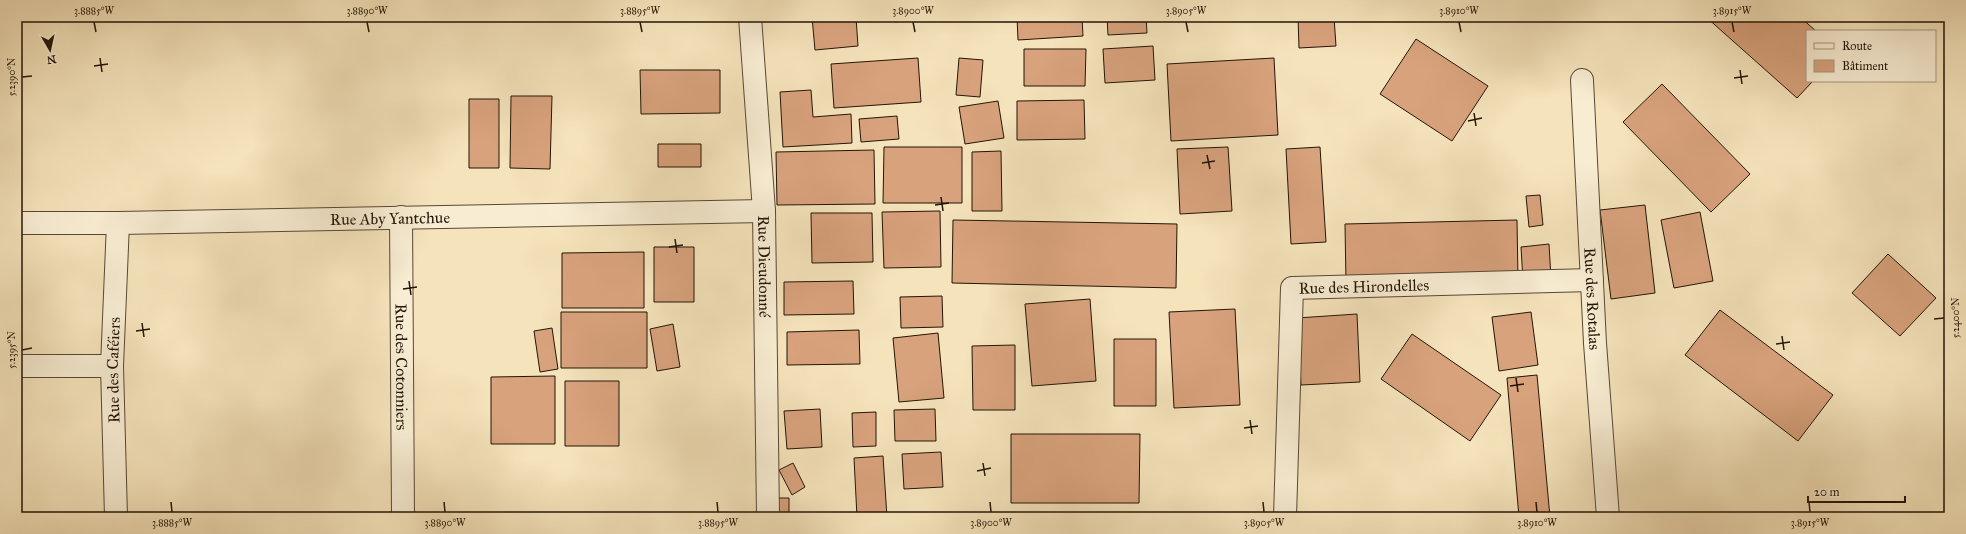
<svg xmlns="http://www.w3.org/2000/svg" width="1966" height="534" font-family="'IM FELL Great Primer',serif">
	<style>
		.building { fill: #d8a27c; stroke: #231507 }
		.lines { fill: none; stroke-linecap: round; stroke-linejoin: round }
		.street-casing { stroke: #584834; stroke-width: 24 }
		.street { stroke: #f8edd3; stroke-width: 22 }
		.ticks { fill: none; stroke: #231507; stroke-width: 1.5 }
		.labels { text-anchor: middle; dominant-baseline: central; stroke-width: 3; stroke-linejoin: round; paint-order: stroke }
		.street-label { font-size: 16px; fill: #231507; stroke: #f8edd3 }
		.neatline { fill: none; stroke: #231507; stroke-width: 1.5 }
		.ticks-label { font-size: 10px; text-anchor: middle; fill: #231507 }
	</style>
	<rect width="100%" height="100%" fill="#f5e3bb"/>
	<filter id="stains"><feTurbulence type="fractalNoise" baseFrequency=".005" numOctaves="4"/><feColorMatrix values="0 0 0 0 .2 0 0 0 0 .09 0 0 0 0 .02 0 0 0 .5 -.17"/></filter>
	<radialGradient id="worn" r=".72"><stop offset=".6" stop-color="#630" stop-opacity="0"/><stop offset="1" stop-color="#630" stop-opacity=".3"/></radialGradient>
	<path class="building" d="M812,17H856L858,46L815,50Z
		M894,17H930L895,22Z
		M961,17H1006V18L961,21Z
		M1017,17H1082L1083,36L1018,40Z
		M1107,17H1146L1147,33L1108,35Z
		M1298,17H1334L1336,46L1299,48Z
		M1706,17H1800L1816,31H1807V81H1813L1797,98Z
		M1416,39L1488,86L1452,141L1380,94Z
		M1153,46L1155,80L1105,83L1103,49Z
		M1024,49H1086L1085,86H1024Z
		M918,58L921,102L834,108L831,64Z
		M959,58L983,60L980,97L956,95Z
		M1274,58L1278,135L1171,141L1167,64Z
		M640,70H720V113L641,114Z
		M1662,84L1750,174L1711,212L1623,122Z
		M811,90L813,117L851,114L852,143L783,147L780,92Z
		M511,96H552L550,169L510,168Z
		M469,99H499V168H469Z
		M1084,100L1085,139L1017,140V101Z
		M998,101L1004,138L965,144L959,107Z
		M897,116L899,139L861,142L859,119Z
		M658,144H701V167H658Z
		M884,147H962V203H883Z
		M1228,147L1232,211L1180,214L1177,149Z
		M1320,147L1326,242L1291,244L1286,149Z
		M874,150L875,204L777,205L776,152Z
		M1001,151L1002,211H972V152Z
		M1540,195L1543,225L1529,227L1526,196Z
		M1645,205L1655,293L1611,299L1600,210Z
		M940,211L941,267L884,268L882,212Z
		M1700,212L1713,281L1674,288L1661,220Z
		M811,213H872L873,262L812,263Z
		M953,220L1177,224L1176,288L952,283Z
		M1517,220L1518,279L1346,283L1345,224Z
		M1549,244L1551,278L1523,281L1521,247Z
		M654,247H694V302H654Z
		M644,252V308H562V253Z
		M1888,254L1936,298L1900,336L1852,293Z
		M853,281L854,314L784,315V282Z
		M942,296L943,327L901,328L900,297Z
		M1090,299L1096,381L1032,386L1025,304Z
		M1235,309L1240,405L1174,408L1169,312Z
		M1720,310L1833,395L1798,441L1685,355Z
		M561,312H647V368H561Z
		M1531,312L1538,365L1499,371L1492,317Z
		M1357,314L1360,382L1301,385L1297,318Z
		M673,324L680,367L657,371L650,329Z
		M552,328L558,369L540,372L534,331Z
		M859,330L860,364L787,365V332Z
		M938,333L944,398L899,402L893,338Z
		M1412,334L1501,395L1470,441L1381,379Z
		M1114,339H1156V406H1114Z
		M1015,345V410H973L972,346Z
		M1537,375L1550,517H1519L1507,378Z
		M555,376V444H491V377Z
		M565,381H619V446H565Z
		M820,409L822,447L787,449L784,411Z
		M935,409L936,441H895L894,410Z
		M876,412V446L853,447L852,413Z
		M1011,434H1140L1139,503H1011Z
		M941,452L943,487L904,489L902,454Z
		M883,456L887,517H857L854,458Z
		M793,463L805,487L792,495L779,470Z
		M771,498H789V517H771Z"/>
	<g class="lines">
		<g class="street-casing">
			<g id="street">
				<path id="s1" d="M750,17L764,211L768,517"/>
				<path id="s2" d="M1582,80L1595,343L1608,517"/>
				<path id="s3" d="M401,217L403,517"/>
				<path id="s4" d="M17,223H118L764,211"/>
				<path d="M17,366H112"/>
				<path id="s5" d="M116,517L112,366L118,223"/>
				<path id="s6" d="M1285,517L1292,288L1592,280"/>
			</g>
		</g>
		<use href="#street" class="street"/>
	</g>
	<path class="ticks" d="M94,22L96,32M367,22L369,32M640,22L642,32M913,22L915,32M1186,22L1188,32M1459,22L1461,32M1732,22L1734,32M100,58L102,72M94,66L108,64M1740,70L1742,84M22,77L32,76M1734,78L1748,76M1474,113L1476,126M1468,121L1482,118M1207,155L1210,169M1202,163L1215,161M941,197L943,211M935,205L949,203M675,239L677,253M669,247L683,245M409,281L411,295M403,289L417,287M1934,319L1944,318M142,323L144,337M136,331L150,329M1782,336L1784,350M1776,344L1790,342M22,350L32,348M1516,378L1518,392M1510,386L1524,384M1250,420L1252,434M1244,428L1258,426M983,463L985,476M977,471L991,468M171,502L172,512M444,502L445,512M717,502L718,512M990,502L991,512M1263,502L1264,512M1536,502L1537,512M1809,502L1810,512"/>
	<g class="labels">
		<g class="street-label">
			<text stroke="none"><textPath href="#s4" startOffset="373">Rue Aby Yantchue</textPath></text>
			<text stroke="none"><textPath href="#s1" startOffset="250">Rue Dieudonné</textPath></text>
			<text stroke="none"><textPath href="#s6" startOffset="301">Rue des Hirondelles</textPath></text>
			<text stroke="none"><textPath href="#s2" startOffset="219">Rue des Rotalas</textPath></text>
			<text stroke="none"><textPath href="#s3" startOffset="150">Rue des Cotonniers</textPath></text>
			<text stroke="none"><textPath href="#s5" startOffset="147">Rue des Caféiers</textPath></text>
		</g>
	</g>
	<rect width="1966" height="534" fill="none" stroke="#f5e3bb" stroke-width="44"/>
	<rect x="1806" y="30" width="130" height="52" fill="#f8edd3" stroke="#a39781"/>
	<rect x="1814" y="43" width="20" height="6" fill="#f8edd3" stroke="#a39781"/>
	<text x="1842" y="50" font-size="12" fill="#231507">Route</text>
	<rect x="1814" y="60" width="20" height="12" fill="#d8a27c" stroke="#a39781"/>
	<text x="1842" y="70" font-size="12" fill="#231507">Bâtiment</text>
	<g transform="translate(50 50) rotate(171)" stroke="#f8edd3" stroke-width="3" paint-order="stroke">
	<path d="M0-3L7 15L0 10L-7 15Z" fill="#231507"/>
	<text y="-6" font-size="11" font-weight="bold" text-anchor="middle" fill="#231507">N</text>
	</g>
	<path d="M1808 496v6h97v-6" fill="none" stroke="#231507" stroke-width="2"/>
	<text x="1814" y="496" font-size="12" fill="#231507" stroke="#f8edd3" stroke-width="3" paint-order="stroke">20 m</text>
	<rect x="22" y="22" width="1922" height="490" class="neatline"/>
	<g class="ticks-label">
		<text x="94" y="14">3.8885°W</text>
		<text x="367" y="14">3.8890°W</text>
		<text x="640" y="14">3.8895°W</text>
		<text x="913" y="14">3.8900°W</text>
		<text x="1186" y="14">3.8905°W</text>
		<text x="1459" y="14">3.8910°W</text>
		<text x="1732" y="14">3.8915°W</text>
		<text transform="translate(11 77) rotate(-90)" y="4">5.2390°N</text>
		<text transform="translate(1955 318) rotate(-90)" y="4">5.2400°N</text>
		<text transform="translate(11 350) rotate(-90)" y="4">5.2395°N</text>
		<text x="172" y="526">3.8885°W</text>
		<text x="445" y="526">3.8890°W</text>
		<text x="718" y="526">3.8895°W</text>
		<text x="991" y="526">3.8900°W</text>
		<text x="1264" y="526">3.8905°W</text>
		<text x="1537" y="526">3.8910°W</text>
		<text x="1810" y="526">3.8915°W</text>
	</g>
	<rect width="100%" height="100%" filter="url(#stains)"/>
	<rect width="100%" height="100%" fill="url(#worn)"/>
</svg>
